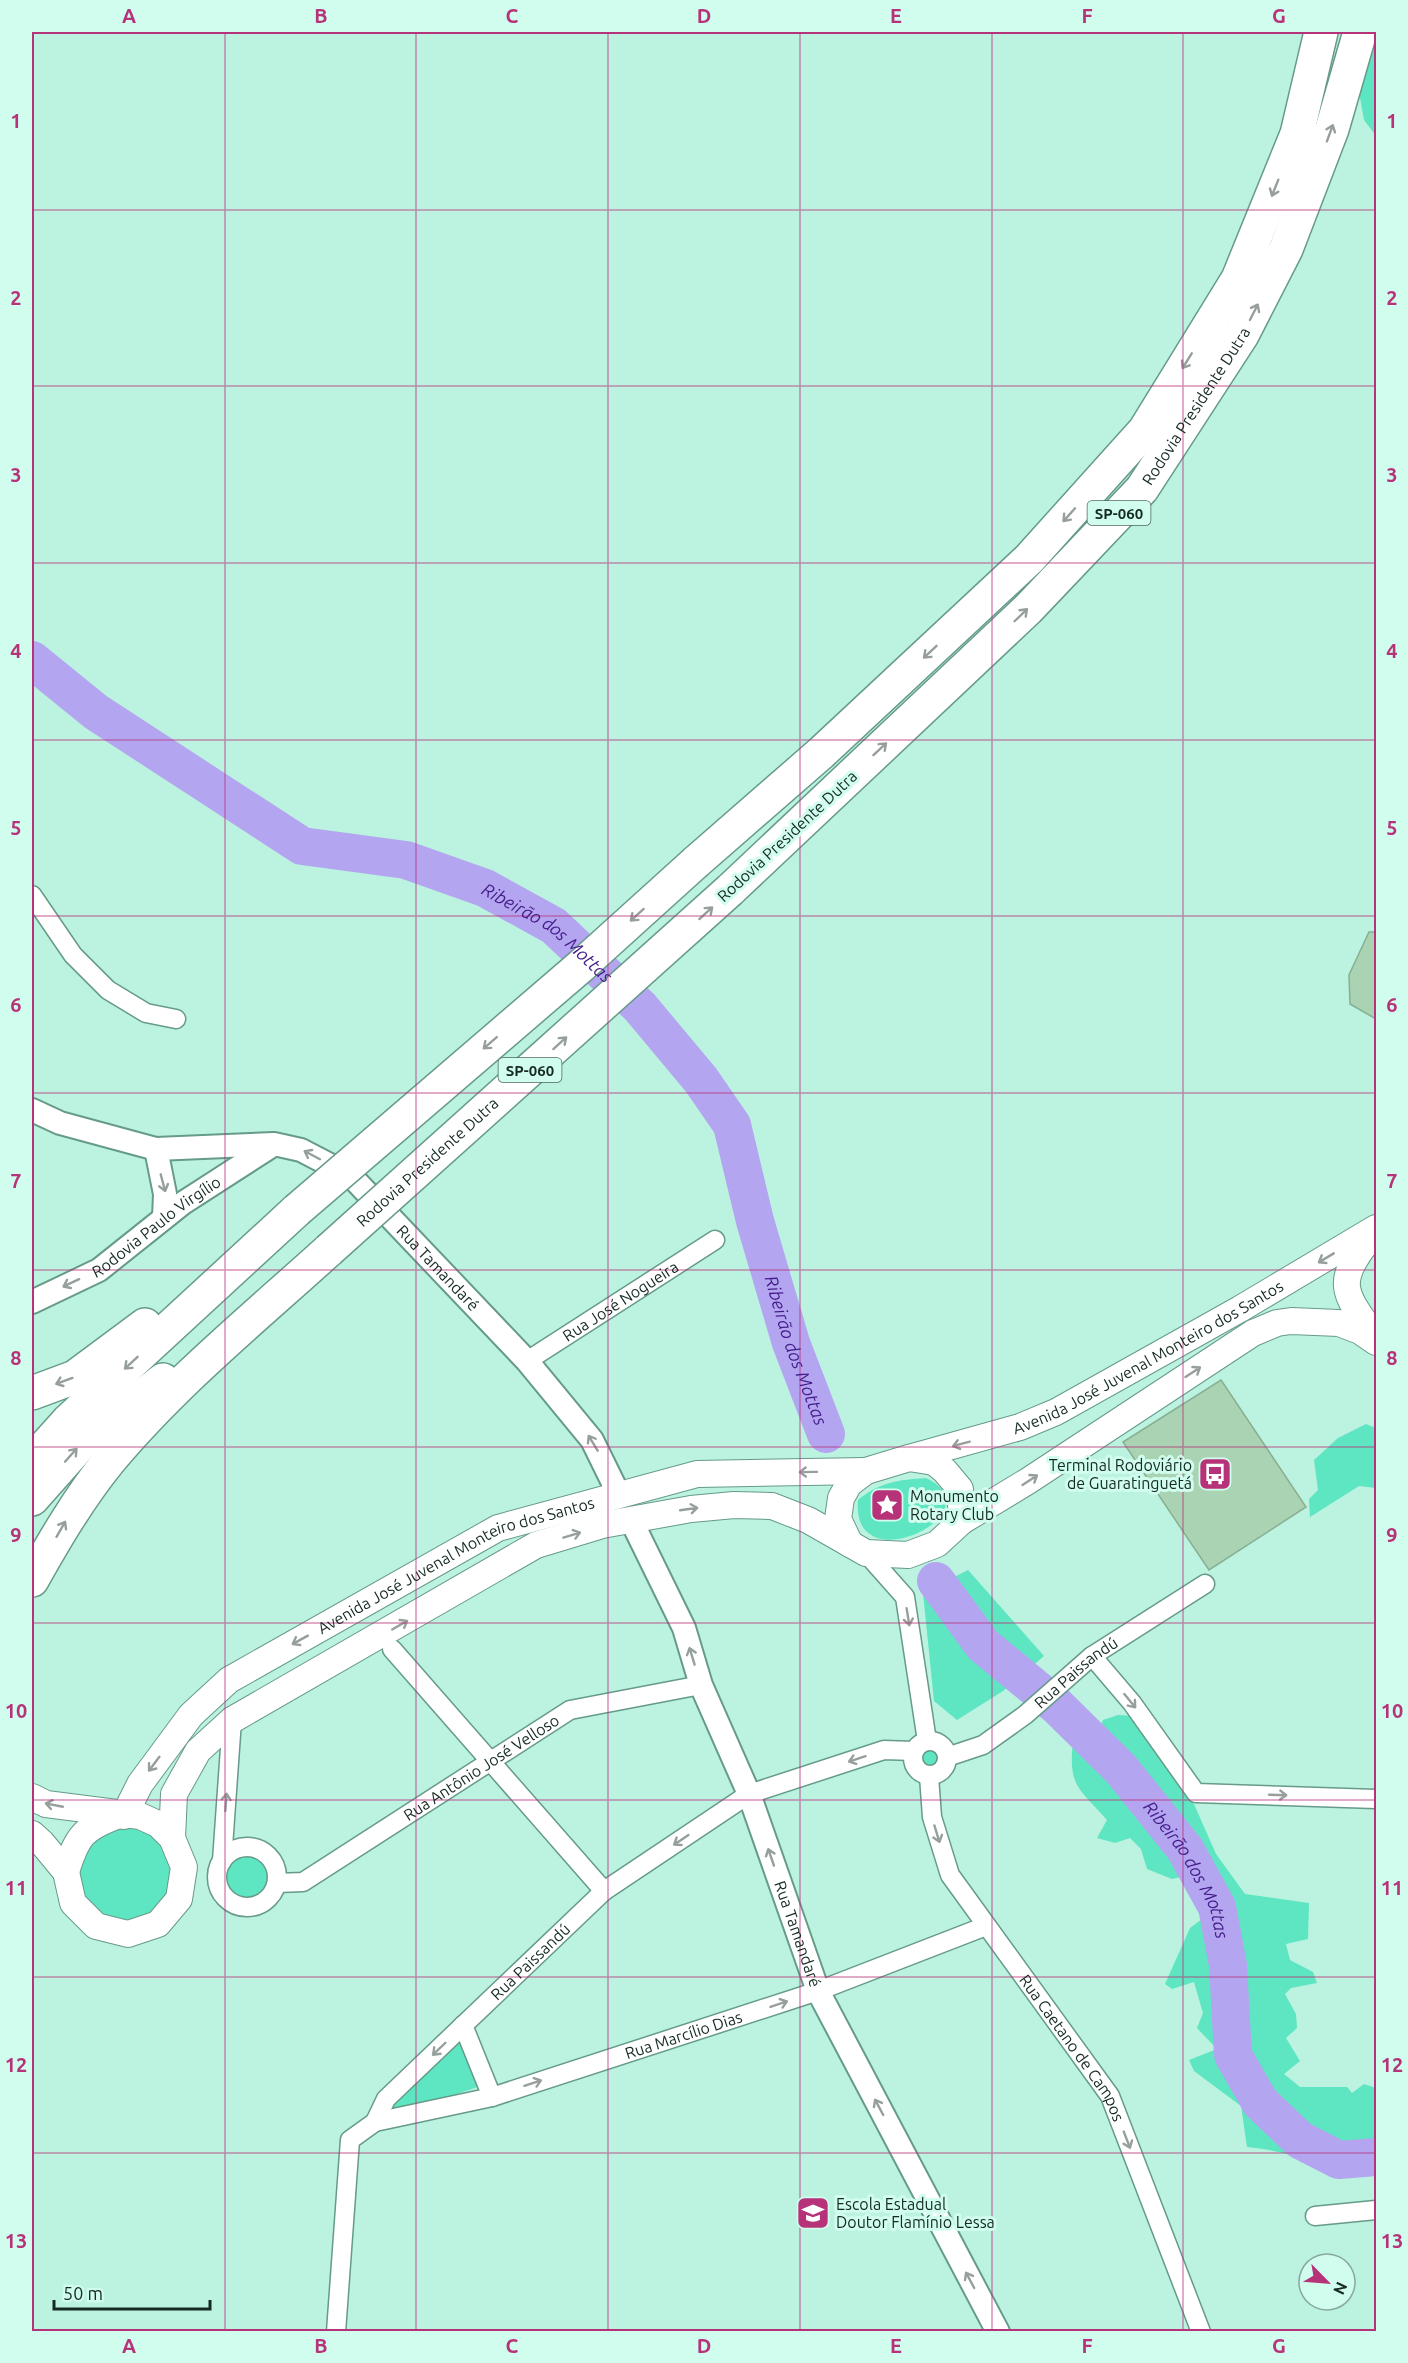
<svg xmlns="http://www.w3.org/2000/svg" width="1408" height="2363" font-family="Ubuntu,sans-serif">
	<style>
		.green { fill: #5de6c1 }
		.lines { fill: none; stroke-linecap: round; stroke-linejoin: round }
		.river { stroke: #b4a5f1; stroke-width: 38 }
		.building { fill: #aad3b4; stroke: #87af91; stroke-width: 1.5 }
		.minor-casing { stroke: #669a89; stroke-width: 21 }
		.tertiary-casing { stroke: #669a89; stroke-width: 26 }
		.secondary-casing { stroke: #669a89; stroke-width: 28 }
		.motorway-casing { stroke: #669a89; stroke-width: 36 }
		.minor { stroke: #fff; stroke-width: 18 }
		.tertiary { stroke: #fff; stroke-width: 22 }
		.secondary { stroke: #fff; stroke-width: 26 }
		.motorway { stroke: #fff; stroke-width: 33 }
		.motorway-bridge-casing { stroke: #669a89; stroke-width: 36; stroke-linecap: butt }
		.motorway-bridge { stroke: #fff; stroke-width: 33 }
		.oneway { stroke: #969f9c }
		.grid { fill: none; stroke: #b73379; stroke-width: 1.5; stroke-opacity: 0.55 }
		.labels { text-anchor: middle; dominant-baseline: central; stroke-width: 6; stroke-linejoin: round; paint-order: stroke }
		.shield { fill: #d1fdee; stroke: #4d6960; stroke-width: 1.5 }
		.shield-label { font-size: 15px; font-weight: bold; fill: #152a23 }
		.street-label { font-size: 16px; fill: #152a23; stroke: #d1fdee }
		.poi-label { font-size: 16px; fill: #152a23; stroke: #d1fdee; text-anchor: start }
		.water-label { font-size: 18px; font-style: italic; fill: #441d8a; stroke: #d1fdee }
		.neatline { fill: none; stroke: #b73379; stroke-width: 2 }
		.grid-label { font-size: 20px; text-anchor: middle; font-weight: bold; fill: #b73379 }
	</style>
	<rect width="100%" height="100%" fill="#bbf2e0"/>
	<path class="green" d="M1374,32H1376V136L1364,120L1359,92Z
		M1366,1424L1376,1428V1488L1359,1486L1310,1517L1309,1499L1318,1490L1314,1460L1338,1438Z
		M926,1478C999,1512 850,1585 858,1500C880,1482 898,1480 926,1478Z
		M968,1570L1044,1656L1003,1691L957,1720L934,1701L923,1593Z
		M1118,1715L1134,1716L1190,1795L1216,1854L1245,1894L1309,1903L1308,1939L1286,1944L1290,1960L1313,1972L1317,1983L1291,1988L1285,1994L1296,2014L1297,2028L1286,2038L1300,2061L1284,2074L1300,2087H1347L1352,2093L1364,2084L1376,2088V2166C1366,2166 1356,2175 1345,2173C1329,2171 1316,2165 1302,2159C1284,2152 1266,2149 1247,2147L1241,2106L1194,2071L1189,2060L1217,2049L1197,2028L1203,2013L1194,1982L1172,1989L1165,1984L1190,1928L1206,1916L1186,1876L1172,1879L1147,1869L1141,1849L1130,1838L1115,1843L1097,1838L1107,1820C1079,1788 1068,1787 1073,1741L1097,1735L1103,1720Z
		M916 1758a13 13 0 1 1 26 0a13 13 0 1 1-26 0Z
		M135,1825L150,1831L171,1855L174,1887L156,1914L125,1924L95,1913L78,1886L81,1854L103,1831Z
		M227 1877a22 22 0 1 1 44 0a22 22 0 1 1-44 0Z
		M464,2035L484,2085L390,2116L398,2092Z"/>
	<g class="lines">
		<g class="river">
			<path id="s1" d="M32,660L96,712L302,846L406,860L485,888L554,926L640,1007L701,1080L732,1125L755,1221L791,1343L826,1434"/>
			<path id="s2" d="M936,1581L983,1645L1057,1706L1121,1769L1185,1849L1217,1907L1228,1965L1233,2055L1260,2102L1300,2140L1339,2160L1376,2157"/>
		</g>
	</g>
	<path class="building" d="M1369,932H1376V1019L1350,1004L1349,975Z
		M1221,1380L1306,1507L1209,1570L1123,1442Z"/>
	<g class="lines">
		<g class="minor-casing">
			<g id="minor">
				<path d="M32,895L73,955L108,990L146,1013L176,1019"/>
				<path id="s3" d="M527,1361L715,1240"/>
				<path d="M866,1553L905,1597L927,1741"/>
				<path d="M392,1649L604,1891"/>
				<path d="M1092,1656L1132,1703L1196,1793L1376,1799"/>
				<circle cx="930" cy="1758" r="17"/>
				<path id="s4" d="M947,1757L983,1745L1025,1715L1092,1656L1205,1584"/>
				<path id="s5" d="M929,1776L932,1817L950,1875L1110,2096L1201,2332"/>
				<circle cx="247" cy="1877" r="30"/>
				<path d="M222,1861L232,1720"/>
				<path id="s6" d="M277,1883L303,1882L570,1710L701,1685"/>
				<path d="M463,2025L492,2097"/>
				<path id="s7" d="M375,2122L492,2097L818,1991L986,1926"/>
				<path d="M1315,2216L1376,2210"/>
				<path id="s8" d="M336,2332L350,2140L375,2122L386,2099L604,1891L749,1794L884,1750L914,1751"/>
			</g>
		</g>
		<g class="tertiary-casing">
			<g id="tertiary">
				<path id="s9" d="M32,1110L60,1123L156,1149L274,1144L301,1150L351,1176L527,1361L592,1440L619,1495"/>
				<path d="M156,1149L165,1194L164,1218"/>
				<path id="s10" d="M32,1302L99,1270L183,1203L273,1145"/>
				<path id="s11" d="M631,1520L684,1628L701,1685L749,1794L818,1991L998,2332"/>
			</g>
		</g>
		<g class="secondary-casing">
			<g id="secondary">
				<path d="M1371,1237C1333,1283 1344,1293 1375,1337"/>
				<path id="s12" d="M909,1458L1020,1427L1056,1412L1240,1309L1376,1228"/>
				<path d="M850,1544L838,1519L841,1498L849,1484L866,1471L909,1458L934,1462L945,1471L960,1489L962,1521"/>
				<path d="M32,1797L46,1804L140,1816L158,1824L172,1838L184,1867L179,1899L158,1924L128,1934L96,1926L73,1903L66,1872L42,1843L32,1834"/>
				<path id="s13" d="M124,1816L140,1784L191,1715L229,1680L498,1528L697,1474L866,1471"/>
				<path d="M172,1838L174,1794L198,1751L232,1720L536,1545L602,1525L691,1509L734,1505L772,1506L808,1520L866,1553L908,1555L937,1544L962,1521L1028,1481L1253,1333L1277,1323L1291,1321L1339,1323L1360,1331L1376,1342"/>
				<path d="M66,1872C77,1836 83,1828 119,1815"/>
			</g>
		</g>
		<g class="motorway-casing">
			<g id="motorway">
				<path d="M696,862L821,753L1029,559L1145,430L1238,279L1297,134L1321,32"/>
				<path id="s14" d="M730,890L1028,609L1142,489L1242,335L1286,249L1332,129L1360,32"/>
				<path d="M32,1393L75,1377L145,1325"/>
				<path d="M32,1461L68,1421L297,1210"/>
				<path d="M32,1499L80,1445L163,1380"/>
				<path d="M32,1580C55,1539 79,1498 109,1461C174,1383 254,1318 329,1250"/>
			</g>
		</g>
		<use href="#minor" class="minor"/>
		<use href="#tertiary" class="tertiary"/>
		<use href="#secondary" class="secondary"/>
		<use href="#motorway" class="motorway"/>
		<g class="motorway-bridge-casing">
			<g id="motorway-bridge">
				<path d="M297,1210L581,966L696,862"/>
				<path id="s15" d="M329,1250L730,890"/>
			</g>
		</g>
		<use href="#motorway-bridge" class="motorway-bridge"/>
	</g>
	<defs><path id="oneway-shaft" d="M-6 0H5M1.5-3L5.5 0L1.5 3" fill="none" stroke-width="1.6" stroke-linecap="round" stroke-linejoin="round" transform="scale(1.5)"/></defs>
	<g class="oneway">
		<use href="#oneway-shaft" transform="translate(1330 133) rotate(-70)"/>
		<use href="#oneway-shaft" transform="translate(1275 188) rotate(112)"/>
		<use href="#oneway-shaft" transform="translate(1254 312) rotate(-63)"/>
		<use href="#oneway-shaft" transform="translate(1187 361) rotate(122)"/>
		<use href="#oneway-shaft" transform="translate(1069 515) rotate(132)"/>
		<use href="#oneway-shaft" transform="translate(1021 615) rotate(-44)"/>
		<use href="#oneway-shaft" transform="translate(930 652) rotate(137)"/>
		<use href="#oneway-shaft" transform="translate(880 749) rotate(-43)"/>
		<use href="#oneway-shaft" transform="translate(706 913) rotate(-42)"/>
		<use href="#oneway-shaft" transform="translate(637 915) rotate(138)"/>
		<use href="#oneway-shaft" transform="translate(490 1043) rotate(139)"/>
		<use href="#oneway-shaft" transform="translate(560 1043) rotate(-42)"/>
		<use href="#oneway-shaft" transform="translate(312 1155) rotate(-152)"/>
		<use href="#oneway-shaft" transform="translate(163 1183) rotate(75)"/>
		<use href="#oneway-shaft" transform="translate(1326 1258) rotate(149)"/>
		<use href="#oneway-shaft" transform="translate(71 1283) rotate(155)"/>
		<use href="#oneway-shaft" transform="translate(131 1363) rotate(137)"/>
		<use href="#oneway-shaft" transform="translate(1193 1372) rotate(-33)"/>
		<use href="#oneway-shaft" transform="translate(64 1381) rotate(160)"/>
		<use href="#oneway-shaft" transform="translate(593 1443) rotate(-121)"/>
		<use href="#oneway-shaft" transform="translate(961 1444) rotate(165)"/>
		<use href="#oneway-shaft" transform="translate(71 1455) rotate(-48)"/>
		<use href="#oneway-shaft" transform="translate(808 1472) rotate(179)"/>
		<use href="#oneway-shaft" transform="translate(1030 1480) rotate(-33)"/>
		<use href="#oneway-shaft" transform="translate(689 1509) rotate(-8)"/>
		<use href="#oneway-shaft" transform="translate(61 1529) rotate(-60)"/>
		<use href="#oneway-shaft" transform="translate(572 1535) rotate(-17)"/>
		<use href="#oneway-shaft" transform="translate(908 1617) rotate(81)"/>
		<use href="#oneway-shaft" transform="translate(400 1625) rotate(-30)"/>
		<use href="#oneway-shaft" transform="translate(300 1640) rotate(151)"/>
		<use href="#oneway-shaft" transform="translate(692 1656) rotate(-107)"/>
		<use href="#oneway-shaft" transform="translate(1130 1701) rotate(51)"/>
		<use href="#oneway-shaft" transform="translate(857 1759) rotate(162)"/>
		<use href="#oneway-shaft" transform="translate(154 1764) rotate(127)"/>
		<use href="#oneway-shaft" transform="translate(1278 1795) rotate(2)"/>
		<use href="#oneway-shaft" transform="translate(226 1802) rotate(-86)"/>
		<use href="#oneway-shaft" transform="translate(54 1805) rotate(-169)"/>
		<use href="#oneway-shaft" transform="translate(937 1834) rotate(73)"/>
		<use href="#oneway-shaft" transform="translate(681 1840) rotate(146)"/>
		<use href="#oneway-shaft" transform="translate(771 1857) rotate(-109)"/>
		<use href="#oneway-shaft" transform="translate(779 2004) rotate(-18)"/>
		<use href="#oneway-shaft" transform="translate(439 2049) rotate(136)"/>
		<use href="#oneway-shaft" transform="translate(533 2083) rotate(-18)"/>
		<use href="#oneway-shaft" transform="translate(879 2107) rotate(-118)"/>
		<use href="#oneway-shaft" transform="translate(1127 2140) rotate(69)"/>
		<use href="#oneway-shaft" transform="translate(970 2280) rotate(-118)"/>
	</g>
	<path class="grid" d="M225,32V2332M416,32V2332M608,32V2332M800,32V2332M992,32V2332M1183,32V2332M32,210H1376M32,386H1376M32,563H1376M32,740H1376M32,916H1376M32,1093H1376M32,1270H1376M32,1447H1376M32,1623H1376M32,1800H1376M32,1977H1376M32,2153H1376"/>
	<defs>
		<g id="bus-square" transform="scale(1.725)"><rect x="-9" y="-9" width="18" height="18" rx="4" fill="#b73379" stroke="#d1fdee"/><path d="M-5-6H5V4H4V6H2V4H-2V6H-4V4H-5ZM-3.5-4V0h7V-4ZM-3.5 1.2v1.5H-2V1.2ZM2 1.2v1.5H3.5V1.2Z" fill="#fff"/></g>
		<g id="sight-square" transform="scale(1.725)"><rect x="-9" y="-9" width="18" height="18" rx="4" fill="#b73379" stroke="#d1fdee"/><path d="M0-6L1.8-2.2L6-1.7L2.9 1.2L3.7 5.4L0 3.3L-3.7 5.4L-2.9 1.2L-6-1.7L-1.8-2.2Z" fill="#fff"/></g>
		<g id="school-square" transform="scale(1.725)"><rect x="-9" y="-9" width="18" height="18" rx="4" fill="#b73379" stroke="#d1fdee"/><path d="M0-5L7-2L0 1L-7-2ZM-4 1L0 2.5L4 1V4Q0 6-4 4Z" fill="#fff"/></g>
	</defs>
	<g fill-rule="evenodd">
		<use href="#bus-square" x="1215" y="1474"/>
		<use href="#sight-square" x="887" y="1505"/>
		<use href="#school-square" x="813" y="2213"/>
	</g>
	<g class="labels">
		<g class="shield">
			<rect x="1087.5" y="501" width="63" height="24" rx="4.5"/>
			<rect x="498.5" y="1058" width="63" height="24" rx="4.5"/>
		</g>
		<g class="shield-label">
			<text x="1119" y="513">SP-060</text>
			<text x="530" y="1070">SP-060</text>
		</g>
		<g class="street-label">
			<text stroke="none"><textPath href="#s14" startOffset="674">Rodovia Presidente Dutra</textPath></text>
			<text transform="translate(787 836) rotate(-43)">Rodovia Presidente Dutra</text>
			<text stroke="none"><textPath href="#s15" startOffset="132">Rodovia Presidente Dutra</textPath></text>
			<text stroke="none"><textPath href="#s10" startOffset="146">Rodovia Paulo Virgílio</textPath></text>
			<text stroke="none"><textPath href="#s9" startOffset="459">Rua Tamandaré</textPath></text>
			<text stroke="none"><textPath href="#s3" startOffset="111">Rua José Nogueira</textPath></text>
			<text stroke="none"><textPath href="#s12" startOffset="261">Avenida José Juvenal Monteiro dos Santos</textPath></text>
			<text stroke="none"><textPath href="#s13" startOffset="429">Avenida José Juvenal Monteiro dos Santos</textPath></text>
			<text stroke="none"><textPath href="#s4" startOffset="156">Rua Paissandú</textPath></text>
			<text stroke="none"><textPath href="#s6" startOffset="238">Rua Antônio José Velloso</textPath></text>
			<text stroke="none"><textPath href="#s11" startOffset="447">Rua Tamandaré</textPath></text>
			<text stroke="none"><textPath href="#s8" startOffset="448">Rua Paissandú</textPath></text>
			<text stroke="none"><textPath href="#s7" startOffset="321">Rua Marcílio Dias</textPath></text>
			<text stroke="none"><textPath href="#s5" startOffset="314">Rua Caetano de Campos</textPath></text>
		</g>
		<g class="poi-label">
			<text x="1192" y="1465" text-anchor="end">Terminal Rodoviário<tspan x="1192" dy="18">de Guaratinguetá</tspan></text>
			<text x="910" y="1496">Monumento<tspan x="910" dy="18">Rotary Club</tspan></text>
			<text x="836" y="2204">Escola Estadual<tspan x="836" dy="18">Doutor Flamínio Lessa</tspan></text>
		</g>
		<g class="water-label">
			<text stroke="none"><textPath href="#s1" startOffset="594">Ribeirão dos Mottas</textPath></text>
			<text stroke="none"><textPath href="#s1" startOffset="1098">Ribeirão dos Mottas</textPath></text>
			<text stroke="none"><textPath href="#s2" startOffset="387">Ribeirão dos Mottas</textPath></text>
		</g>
	</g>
	<rect width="1408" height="2363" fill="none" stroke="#d1fdee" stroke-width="66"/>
	<g transform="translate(1327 2282) rotate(115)"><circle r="28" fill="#d1fdee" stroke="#86a99d" stroke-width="1.5"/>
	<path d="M0-4.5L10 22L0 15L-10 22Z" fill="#b73379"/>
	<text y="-9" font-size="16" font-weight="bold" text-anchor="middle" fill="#152a23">N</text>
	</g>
	<path d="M54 2300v9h156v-9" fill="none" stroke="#152a23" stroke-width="3"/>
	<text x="63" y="2300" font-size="18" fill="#152a23" stroke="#d1fdee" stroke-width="4.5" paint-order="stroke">50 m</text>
	<rect x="33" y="33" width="1342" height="2297" class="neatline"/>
	<g class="grid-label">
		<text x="129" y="23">A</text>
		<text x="321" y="23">B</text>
		<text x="512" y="23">C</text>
		<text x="704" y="23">D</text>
		<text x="896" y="23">E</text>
		<text x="1087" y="23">F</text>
		<text x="1279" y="23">G</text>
		<text x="16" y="128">1</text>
		<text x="1392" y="128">1</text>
		<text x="16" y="305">2</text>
		<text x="1392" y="305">2</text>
		<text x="16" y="482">3</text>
		<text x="1392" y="482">3</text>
		<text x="16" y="658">4</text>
		<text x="1392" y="658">4</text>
		<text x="16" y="835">5</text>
		<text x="1392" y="835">5</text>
		<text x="16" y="1012">6</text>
		<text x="1392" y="1012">6</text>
		<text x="16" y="1188">7</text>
		<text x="1392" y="1188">7</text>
		<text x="16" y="1365">8</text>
		<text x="1392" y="1365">8</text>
		<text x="16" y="1542">9</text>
		<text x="1392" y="1542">9</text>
		<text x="16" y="1718">10</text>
		<text x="1392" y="1718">10</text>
		<text x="16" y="1895">11</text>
		<text x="1392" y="1895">11</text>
		<text x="16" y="2072">12</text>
		<text x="1392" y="2072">12</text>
		<text x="16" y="2248">13</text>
		<text x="1392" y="2248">13</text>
		<text x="129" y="2353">A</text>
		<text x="321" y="2353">B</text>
		<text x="512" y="2353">C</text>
		<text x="704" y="2353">D</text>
		<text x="896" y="2353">E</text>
		<text x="1087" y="2353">F</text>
		<text x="1279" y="2353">G</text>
	</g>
</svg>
